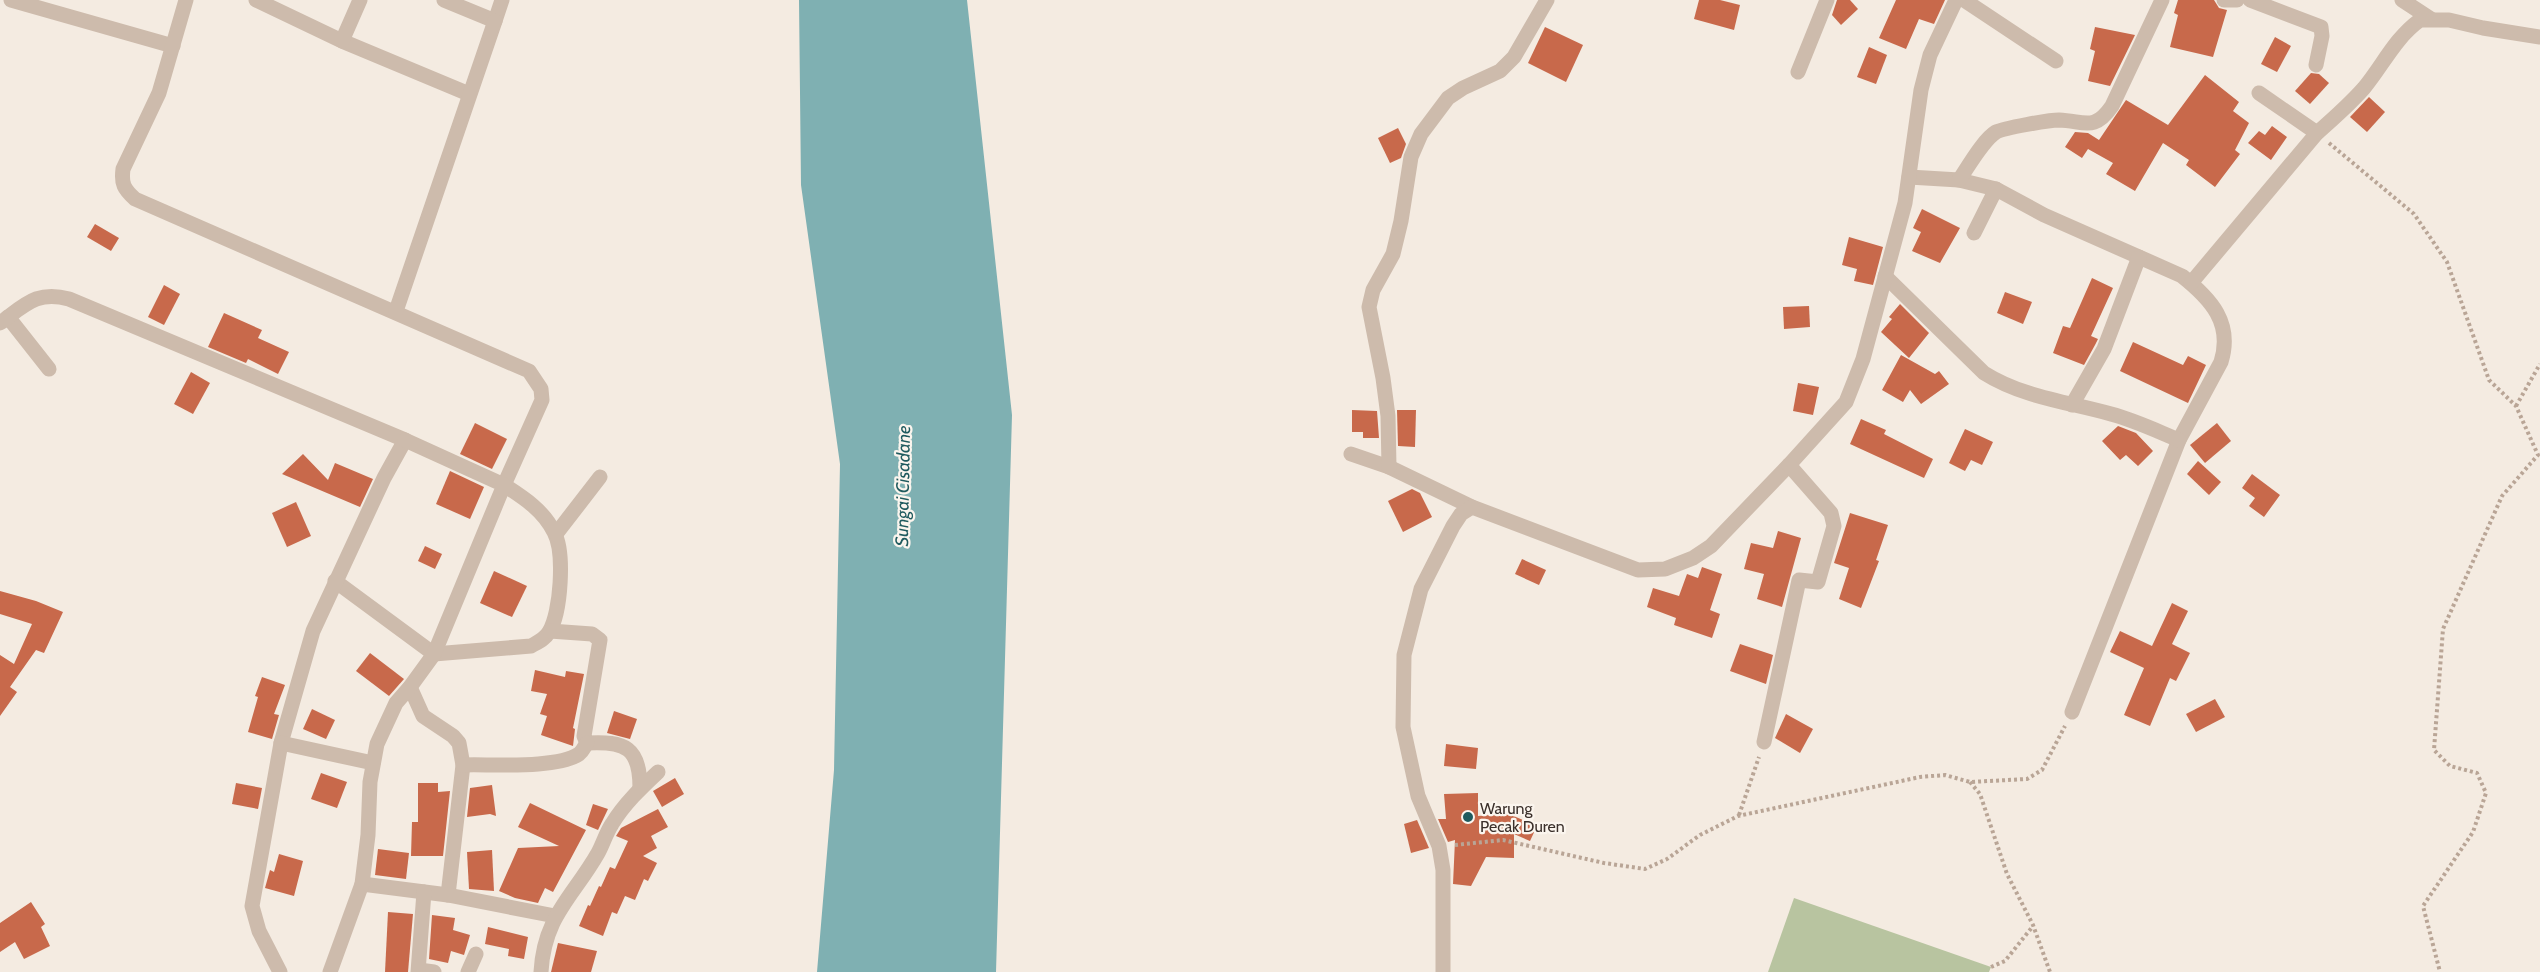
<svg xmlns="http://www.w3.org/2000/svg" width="2540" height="972" font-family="Cabin,sans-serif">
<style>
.green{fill:#b8c4a0}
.water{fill:#7fb0b2}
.building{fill:#c8694b}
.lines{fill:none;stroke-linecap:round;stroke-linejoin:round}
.path{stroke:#b9a596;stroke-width:4;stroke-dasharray:3 3;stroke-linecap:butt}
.minor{stroke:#cdbbac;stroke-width:15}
.poi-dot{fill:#1f5a5e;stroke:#fbf5ee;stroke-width:2}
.labels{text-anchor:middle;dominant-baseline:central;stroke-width:4.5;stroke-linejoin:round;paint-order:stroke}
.poi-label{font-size:16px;fill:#3b302b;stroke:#fbf5ee;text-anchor:start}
.water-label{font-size:18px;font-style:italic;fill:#1f5a5e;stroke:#fbf5ee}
</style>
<rect width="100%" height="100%" fill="#f4ebe1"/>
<path class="green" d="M1794,898L1991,967L1989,972H1768Z"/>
<path class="water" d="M799,0H967L1012,415L996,972H817L834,770L840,464L801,185Z"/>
<g class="building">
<path d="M1699,0H1720L1740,5L1734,30L1694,19Z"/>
<path d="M1837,0H1850L1858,9L1841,25L1832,15Z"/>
<path d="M1896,0H1945L1934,24L1919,19L1906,49L1879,38Z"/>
<path d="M2178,0H2214L2219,8L2227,10L2213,57L2170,47L2178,15L2174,13Z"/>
<path d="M1545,27L1583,45L1566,82L1528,63Z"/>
<path d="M2095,27L2135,35L2110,86L2088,81L2095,51L2090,49Z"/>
<path d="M2275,37L2291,46L2277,72L2261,64Z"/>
<path d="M1869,47L1887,55L1876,84L1857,77Z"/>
<path d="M2311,73L2319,74L2329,83L2310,104L2295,91Z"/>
<path d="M2205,75L2239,102L2233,111L2249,123L2235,150L2240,154L2215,187L2186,165L2189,160L2163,143L2135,191L2106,174L2113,163L2088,149L2082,158L2065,147L2075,132L2088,133L2099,140L2126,100L2168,125Z"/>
<path d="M2369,97L2385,112L2367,132L2350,117Z"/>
<path d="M2272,126L2287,137L2271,160L2248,143L2259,131L2265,135Z"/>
<path d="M1398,128L1406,144L1401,158L1390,163L1378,138Z"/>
<path d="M1922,209L1960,228L1940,263L1912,251L1921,232L1913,228Z"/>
<path d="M95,224L119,238L111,251L87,237Z"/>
<path d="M1849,237L1883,247L1873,285L1854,281L1857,269L1842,265Z"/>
<path d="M2092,278L2113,288L2091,336L2098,339L2095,345L2084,365L2053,353L2063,326L2070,328Z"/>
<path d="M164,285L180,294L164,325L148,317Z"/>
<path d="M2005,292L2032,302L2023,324L1997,313Z"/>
<path d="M1900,304L1929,333L1909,358L1881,332L1892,319L1889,317Z"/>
<path d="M1809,306L1810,327L1784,329L1783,307Z"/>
<path d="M224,313L262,330L258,338L289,352L278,374L248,359L246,363L208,347Z"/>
<path d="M2133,342L2183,365L2188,356L2206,365L2188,403L2120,371Z"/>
<path d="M1901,355L1935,374L1939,371L1949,384L1921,404L1910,390L1903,402L1882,390Z"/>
<path d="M191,372L210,383L193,414L174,404Z"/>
<path d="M1798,383L1819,387L1813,415L1793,411Z"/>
<path d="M1352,410L1377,411L1379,438H1363V432H1352Z"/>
<path d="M1397,410H1416L1415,447L1398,446Z"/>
<path d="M1861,419L1886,430L1884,434L1933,459L1924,478L1850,444Z"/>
<path d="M475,423L507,439L492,469L460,454Z"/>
<path d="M2217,423L2231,441L2205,463L2190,445Z"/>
<path d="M2118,426L2136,433L2153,451L2138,466L2126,455L2120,460L2102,441Z"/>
<path d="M1965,429L1993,442L1982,465L1971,460L1965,471L1949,463Z"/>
<path d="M303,454L328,480L335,463L373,479L360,507L282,474Z"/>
<path d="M2198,461L2221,482L2209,495L2187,474Z"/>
<path d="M450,471L484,487L470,519L436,504Z"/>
<path d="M2252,474L2280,495L2264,517L2249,506L2255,498L2242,488Z"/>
<path d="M1412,489L1420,493L1432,517L1403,532L1388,501Z"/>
<path d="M296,502L311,536L287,547L272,513Z"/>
<path d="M1850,513L1888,525L1876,560L1879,561L1861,608L1839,599L1849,568L1834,563Z"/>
<path d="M1778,531L1801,538L1782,607L1757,599L1764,574L1744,569L1751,543L1773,548Z"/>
<path d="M425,546L442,554L435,569L418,561Z"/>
<path d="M1522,559L1546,570L1539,585L1515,574Z"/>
<path d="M1702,567L1722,574L1710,610L1720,614L1712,638L1674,625L1676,618L1647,607L1653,588L1679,596L1687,574L1698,578Z"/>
<path d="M494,571L527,586L512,617L480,603Z"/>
<path d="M0,591L36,601L63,612L44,653L36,650L10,687L17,692L0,716V655L14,664L32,624L0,614Z"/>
<path d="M2172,603L2188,611L2172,644L2190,653L2176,681L2170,678L2150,726L2124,715L2144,668L2110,652L2120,631L2152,646Z"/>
<path d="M1740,644L1773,655L1766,684L1730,671Z"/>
<path d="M370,653L404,679L389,696L356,671Z"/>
<path d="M535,670L565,677L566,671L584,674L573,728L575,729L573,746L541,735L547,716L540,714L547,694L531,691Z"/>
<path d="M262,677L285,685L274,714L279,715L272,739L248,732L258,697L255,696Z"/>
<path d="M2215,699L2225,717L2196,732L2186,714Z"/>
<path d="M312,709L335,720L326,739L303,729Z"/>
<path d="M614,711L637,719L630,739L607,733Z"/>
<path d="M1786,714L1813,729L1800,753L1775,738Z"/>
<path d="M1446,744L1478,748L1476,769L1444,766Z"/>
<path d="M321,773L347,782L337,808L311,799Z"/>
<path d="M675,778L684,794L662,807L653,791Z"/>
<path d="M236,783L262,788L258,809L232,804Z"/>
<path d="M418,783H438V792L450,791L443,856H411L412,822H418Z"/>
<path d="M492,785L496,816L490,814L467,817L470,788Z"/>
<path d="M1478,793V816L1503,814L1504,812L1537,826L1530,841L1514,834V858L1486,857L1471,886L1453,884L1455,840L1448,842L1438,819H1446L1444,794Z"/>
<path d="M530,803L586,830L553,892L545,888L538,903L515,898L499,891L518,848L559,846L518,827Z"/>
<path d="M593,804L608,809L598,830L586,825Z"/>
<path d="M658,809L668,827L651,836L657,848L643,856L657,863L648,881L644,879L635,900L625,896L617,914L612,912L603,936L579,926L588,905L590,906L599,886L601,887L610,867L615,869L628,841L616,836L621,828Z"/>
<path d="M1417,820L1429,848L1411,853L1404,824Z"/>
<path d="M378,849L409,853L406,879L375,875Z"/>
<path d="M492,850L494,891L469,889L467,852Z"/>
<path d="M279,854L303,861L294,896L265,888L270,870L274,872Z"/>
<path d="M31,902L45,924L41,927L50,946L24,959L15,942L0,952V923Z"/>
<path d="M388,912L413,914L408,972H385Z"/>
<path d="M432,915L455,918L453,930L470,935L464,955L451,951L448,963L429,959Z"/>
<path d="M488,927L528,937L524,959L508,956L509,949L485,944Z"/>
<path d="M558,943L597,951L591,972H551Z"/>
</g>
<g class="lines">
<g class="path">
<path d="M2329,143L2414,214L2447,262L2489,380L2516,406L2538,455L2502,496L2443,629L2434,750L2450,766L2477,773L2486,793L2473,832L2423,906L2440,972"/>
<path d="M2516,406L2540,364"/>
<path d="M1970,782L1980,794L2007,874L2033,925L2050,972"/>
<path d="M1739,815L1759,757"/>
<path d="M1455,845L1503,840L1604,863L1645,869L1667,859L1700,835L1738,816L1920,777L1945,775L1970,782L2027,779L2042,770L2065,726"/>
<path d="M1991,967L2005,961L2033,926"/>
</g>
<g class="minor">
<path d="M11,0L173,46"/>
<path d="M186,0L159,93L123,169C121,184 124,189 135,199L529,371L541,389L542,400L504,485C524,498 543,510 554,532C565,552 561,613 549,632C545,639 538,642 531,646L434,654L335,581"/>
<path d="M256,0L342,41L469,94"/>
<path d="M444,0L495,21L502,0"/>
<path d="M1964,0L2056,61"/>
<path d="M2224,0H2237"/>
<path d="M2250,0L2321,27L2322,36L2316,65"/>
<path d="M2402,0L2431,19"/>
<path d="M342,41L360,0"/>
<path d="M1798,72L1827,0"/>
<path d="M2259,93L2317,133"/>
<path d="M1909,177L1959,180L1996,189L2044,215L2182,276C2211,299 2233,323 2221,362L2179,440L2072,712"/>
<path d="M1959,180C1968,167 1983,140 1996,132C2004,128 2049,120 2059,120C2085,121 2094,132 2112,106L2162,0"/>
<path d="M1974,233L1996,189"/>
<path d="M1885,276L1984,373C2022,397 2068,402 2111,414C2134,420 2157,431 2179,440"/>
<path d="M2191,283L2317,133C2333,119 2349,105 2364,88C2383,65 2395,38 2420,20H2449L2483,28L2540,37"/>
<path d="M396,311L495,21"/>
<path d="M8,317L49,369"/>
<path d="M0,323C25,305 37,290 69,299L405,440L384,478L313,631L281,743L252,906L259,931L280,972"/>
<path d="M2072,405L2104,349L2139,257"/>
<path d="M1351,454L1389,467L1472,507L1638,570L1665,569L1693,558L1711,546L1789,465L1846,402L1863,359L1905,203L1921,90L1930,55L1956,0"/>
<path d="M1389,467L1388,416L1383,378L1369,307L1373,290L1393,254L1401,221L1411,157L1421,134L1448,98L1463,88L1500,71L1514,57L1547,0"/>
<path d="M556,534L600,477"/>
<path d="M550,631L592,634L600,640L584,736L587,743C625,741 640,747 640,788"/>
<path d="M410,687L423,716L453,736L459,743L463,765L448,895"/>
<path d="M1764,742L1799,580L1818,582L1834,526L1831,513L1789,465"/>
<path d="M281,743L373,763"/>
<path d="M463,765C491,764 557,769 579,754C583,751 584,747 587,743"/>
<path d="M362,884L448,895L555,916"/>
<path d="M419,970L434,972"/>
<path d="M330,972L362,884L368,835L370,782L377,744L396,703L410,687L434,654L504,485L405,440"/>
<path d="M418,972L424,892"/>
<path d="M468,972L476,954"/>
<path d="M541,972C544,916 573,897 598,853C603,844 606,833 612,824C624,804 641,788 658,772"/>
<path d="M1443,972V870L1439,846L1418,796L1403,727L1404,655L1421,589L1453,526L1461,514L1472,507"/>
</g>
</g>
<circle class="poi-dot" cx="1468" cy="817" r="6"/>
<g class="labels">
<g class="poi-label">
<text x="1480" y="808">Warung<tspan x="1480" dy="18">Pecak Duren</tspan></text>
</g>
<g class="water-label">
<text transform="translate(903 486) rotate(-89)">Sungai Cisadane</text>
</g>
</g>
</svg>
